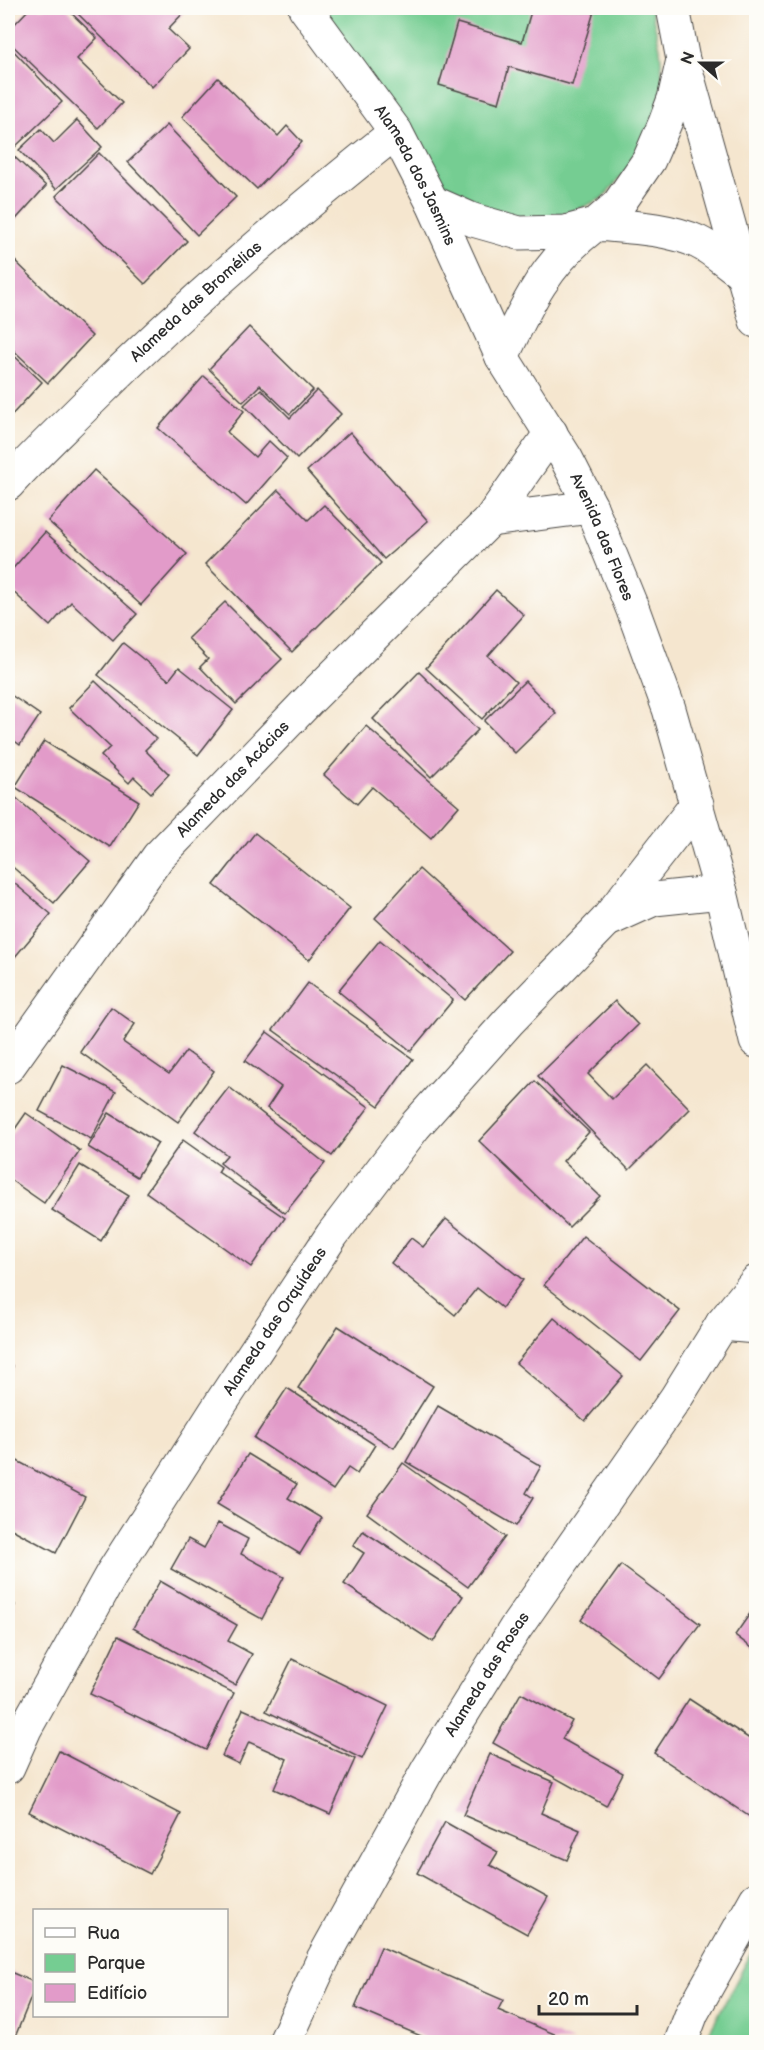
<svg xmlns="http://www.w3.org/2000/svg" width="764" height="2050" font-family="'Balsamiq Sans',sans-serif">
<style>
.green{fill:#75cd92;stroke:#507c5e;stroke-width:1.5}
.building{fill:#e29bc9}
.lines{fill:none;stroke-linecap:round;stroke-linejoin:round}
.minor-casing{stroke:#494744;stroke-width:35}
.minor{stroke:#fff;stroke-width:33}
.labels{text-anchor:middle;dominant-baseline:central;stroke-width:6;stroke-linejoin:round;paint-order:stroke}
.street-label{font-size:16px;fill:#2b2b2b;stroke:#fdfcf7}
</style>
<rect width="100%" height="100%" fill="#fdfcf7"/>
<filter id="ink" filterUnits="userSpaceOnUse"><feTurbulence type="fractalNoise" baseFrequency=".0167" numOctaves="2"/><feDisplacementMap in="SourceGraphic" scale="12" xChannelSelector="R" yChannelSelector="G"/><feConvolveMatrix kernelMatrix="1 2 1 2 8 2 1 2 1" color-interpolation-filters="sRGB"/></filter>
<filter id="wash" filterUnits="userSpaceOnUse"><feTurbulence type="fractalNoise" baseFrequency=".008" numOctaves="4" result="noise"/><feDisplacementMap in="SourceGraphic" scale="24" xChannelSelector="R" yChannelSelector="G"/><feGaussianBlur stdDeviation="1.35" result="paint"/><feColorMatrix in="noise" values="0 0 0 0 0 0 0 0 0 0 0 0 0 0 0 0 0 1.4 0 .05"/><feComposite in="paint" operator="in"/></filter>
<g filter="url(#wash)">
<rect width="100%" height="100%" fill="#f5e6cf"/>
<g class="green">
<path d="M318,8H651L660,48L663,86L652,141L603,198L579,209L548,218L520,217L486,210L454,193L433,172Z"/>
<path d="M756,1944V2042H704Z"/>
</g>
<g id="blocks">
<g class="building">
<path d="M30,8H66L97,38L77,59L122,103L98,128L8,41V31Z"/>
<path d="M72,8H188L168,29L189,49L152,87Z"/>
<path d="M532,8H595L572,85L509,67L499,103L439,85L457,23L522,42Z"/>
<path d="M8,45L62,102L15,147L8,139Z"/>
<path d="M218,78L278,136L287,126L302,142L257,189L182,117Z"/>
<path d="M77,120L102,147L56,189L19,150L41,129L54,143Z"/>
<path d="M167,125L236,197L197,235L128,162Z"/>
<path d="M8,151L46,186L8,228Z"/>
<path d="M99,153L187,241L145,284L56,196Z"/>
<path d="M8,254L92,336L48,383L8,345Z"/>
<path d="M249,327L313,390L290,414L260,385L243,402L209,369Z"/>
<path d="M8,350L42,382L8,419Z"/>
<path d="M204,376L244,411L227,432L255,457L269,441L287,458L246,505L158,428Z"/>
<path d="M261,389L290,418L317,390L341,414L297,459L244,405Z"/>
<path d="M350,432L428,521L384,559L307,471Z"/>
<path d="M94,470L187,554L141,605L48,521Z"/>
<path d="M278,490L308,520L324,505L381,563L292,652L205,564Z"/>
<path d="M45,532L137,614L113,640L71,602L50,626L8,587V574Z"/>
<path d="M496,590L524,615L488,656L516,682L482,719L426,668Z"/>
<path d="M225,602L282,659L236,704L200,667L208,659L188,638Z"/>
<path d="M123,643L169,680L179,667L233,710L198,755L98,675Z"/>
<path d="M419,672L478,730L431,777L373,719Z"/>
<path d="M95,681L156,739L145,750L169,774L151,793L134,777L129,783L101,756L110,747L69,708Z"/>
<path d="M525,681L556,713L515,753L484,721Z"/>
<path d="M8,693L40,715L20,745L8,736Z"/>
<path d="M366,726L459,806L431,838L372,787L357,804L324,775Z"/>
<path d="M44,741L139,801L110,847L15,787Z"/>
<path d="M8,791L90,861L54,903L8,863Z"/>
<path d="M255,833L350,908L309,960L214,885Z"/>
<path d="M419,869L510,951L465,1000L375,918Z"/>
<path d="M8,878L51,914L14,958L8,953Z"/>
<path d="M380,940L453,1000L411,1051L338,991Z"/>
<path d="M308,983L413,1059L379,1106L273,1030Z"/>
<path d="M615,1001L638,1025L588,1074L612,1099L647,1065L690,1109L629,1170L538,1076Z"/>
<path d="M111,1007L135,1024L123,1042L169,1074L186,1051L214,1071L178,1122L80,1052Z"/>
<path d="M267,1032L369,1107L332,1156L267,1108L281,1087L245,1061Z"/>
<path d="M63,1065L116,1092L91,1139L39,1111Z"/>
<path d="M535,1081L589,1132L563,1161L600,1196L569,1227L479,1141Z"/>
<path d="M229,1087L325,1163L285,1213L220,1163L227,1155L195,1131Z"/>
<path d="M26,1113L80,1151L44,1203L8,1178V1139Z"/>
<path d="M109,1113L158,1143L137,1177L88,1147Z"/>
<path d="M183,1140L221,1167L218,1172L285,1218L251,1267L146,1192Z"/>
<path d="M80,1165L129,1195L101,1241L52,1210Z"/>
<path d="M446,1219L523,1280L502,1308L477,1288L455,1315L391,1263L411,1238L423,1247Z"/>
<path d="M583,1236L680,1311L641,1361L544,1285Z"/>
<path d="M554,1318L623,1376L585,1421L516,1363Z"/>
<path d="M338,1326L433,1386L394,1448L298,1388Z"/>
<path d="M8,1363L13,1366L8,1377Z"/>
<path d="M287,1388L375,1445L357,1474L348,1468L333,1490L254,1438Z"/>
<path d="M438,1406L541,1466L526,1493L533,1498L516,1526L406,1462Z"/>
<path d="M248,1454L297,1484L288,1498L322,1518L300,1554L217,1504Z"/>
<path d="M8,1456L85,1497L56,1553L8,1527Z"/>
<path d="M403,1463L505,1537L468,1587L367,1513Z"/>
<path d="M218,1523L248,1539L241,1554L284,1577L262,1619L171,1569L188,1539L204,1548Z"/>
<path d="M363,1531L463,1596L433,1642L344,1584L364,1553L353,1546Z"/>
<path d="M621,1565L700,1624L659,1679L581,1620Z"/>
<path d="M160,1581L237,1625L228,1641L252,1654L235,1685L133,1628Z"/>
<path d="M8,1602L15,1605L8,1625Z"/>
<path d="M756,1605V1651L735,1635Z"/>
<path d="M118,1636L234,1693L206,1750L90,1694Z"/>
<path d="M292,1659L388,1706L362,1759L266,1711Z"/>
<path d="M521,1693L572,1721L562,1739L623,1773L606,1806L493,1743Z"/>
<path d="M689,1699L756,1743V1814L753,1819L654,1753Z"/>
<path d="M243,1709L355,1759L330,1814L274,1789L287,1759L249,1742L239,1764L222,1756Z"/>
<path d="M59,1751L181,1814L150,1874L29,1812Z"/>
<path d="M490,1754L554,1782L541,1813L580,1830L567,1860L463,1815Z"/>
<path d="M445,1822L498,1852L490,1865L548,1897L527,1934L417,1873Z"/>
<path d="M381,1947L503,2000L498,2010L573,2042H435L355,2008Z"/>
<path d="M8,1971L34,1982V1990L13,2042H8Z"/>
</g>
</g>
</g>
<g filter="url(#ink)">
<use href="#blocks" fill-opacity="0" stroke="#494744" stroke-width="1.5"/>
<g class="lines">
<defs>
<g id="minor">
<path id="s1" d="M305,8L396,132L432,202L502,357L566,458L591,507L633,610L669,709L721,892L756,1041"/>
<path d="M673,8L683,60L756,321"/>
<path d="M432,202L473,220L519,233L566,232L596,224L618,205L649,160L665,123L674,99L683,60"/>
<path d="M502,357C527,303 547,261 596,224C630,227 668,228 698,242C713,249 728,263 741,272"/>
<path id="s2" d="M8,484C32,457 59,432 85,406C183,308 287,218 396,132"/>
<path d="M490,520L591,507"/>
<path d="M610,919L654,899L721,892"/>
<path id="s3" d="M8,1067L158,857L311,698L490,520L551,433"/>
<path d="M722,1324L756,1327"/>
<path id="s4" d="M8,1767L25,1729L111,1575L223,1400L332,1235L415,1126L509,1021L606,921L697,804"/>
<path id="s5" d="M285,2042L323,1959L428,1769L515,1629L676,1398L722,1324L756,1282"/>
<path d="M681,2042L692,2013L756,1899"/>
</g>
</defs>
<use href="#minor" class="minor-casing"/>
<use href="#minor" class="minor"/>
</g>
</g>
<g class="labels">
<g class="street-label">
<text stroke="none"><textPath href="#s1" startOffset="201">Alameda dos Jasmins</textPath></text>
<text stroke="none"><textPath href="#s2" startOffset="262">Alameda das Bromélias</textPath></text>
<text stroke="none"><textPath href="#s1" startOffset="609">Avenida das Flores</textPath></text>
<text stroke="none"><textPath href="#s3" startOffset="366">Alameda das Acácias</textPath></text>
<text stroke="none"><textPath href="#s4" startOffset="520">Alameda das Orquídeas</textPath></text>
<text stroke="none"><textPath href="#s5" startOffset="420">Alameda das Rosas</textPath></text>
</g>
</g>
<rect width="764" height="2050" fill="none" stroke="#fdfcf7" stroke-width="30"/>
<rect x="33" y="1909" width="195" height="108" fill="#fdfcf7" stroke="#a9a8a5" stroke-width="1.5"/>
<rect x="45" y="1928" width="30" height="9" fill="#ffffff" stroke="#a9a8a5" stroke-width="1.5"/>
<text x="87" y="1939" font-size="18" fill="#2b2b2b">Rua</text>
<rect x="45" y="1954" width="30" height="18" fill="#75cd92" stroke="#a9a8a5" stroke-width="1.5"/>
<text x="87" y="1969" font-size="18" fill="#2b2b2b">Parque</text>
<rect x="45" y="1984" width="30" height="18" fill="#e29bc9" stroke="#a9a8a5" stroke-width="1.5"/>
<text x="87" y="1999" font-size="18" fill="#2b2b2b">Edifício</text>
<g transform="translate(701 63) rotate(291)" stroke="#fdfcf7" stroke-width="4.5" paint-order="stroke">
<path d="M0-4.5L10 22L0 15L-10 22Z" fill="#2b2b2b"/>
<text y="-9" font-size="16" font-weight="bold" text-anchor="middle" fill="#2b2b2b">N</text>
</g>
<path d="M539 2005v9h98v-9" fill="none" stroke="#2b2b2b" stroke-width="3"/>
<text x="548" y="2005" font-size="18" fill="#2b2b2b" stroke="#fdfcf7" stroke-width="4.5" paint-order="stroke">20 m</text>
</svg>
